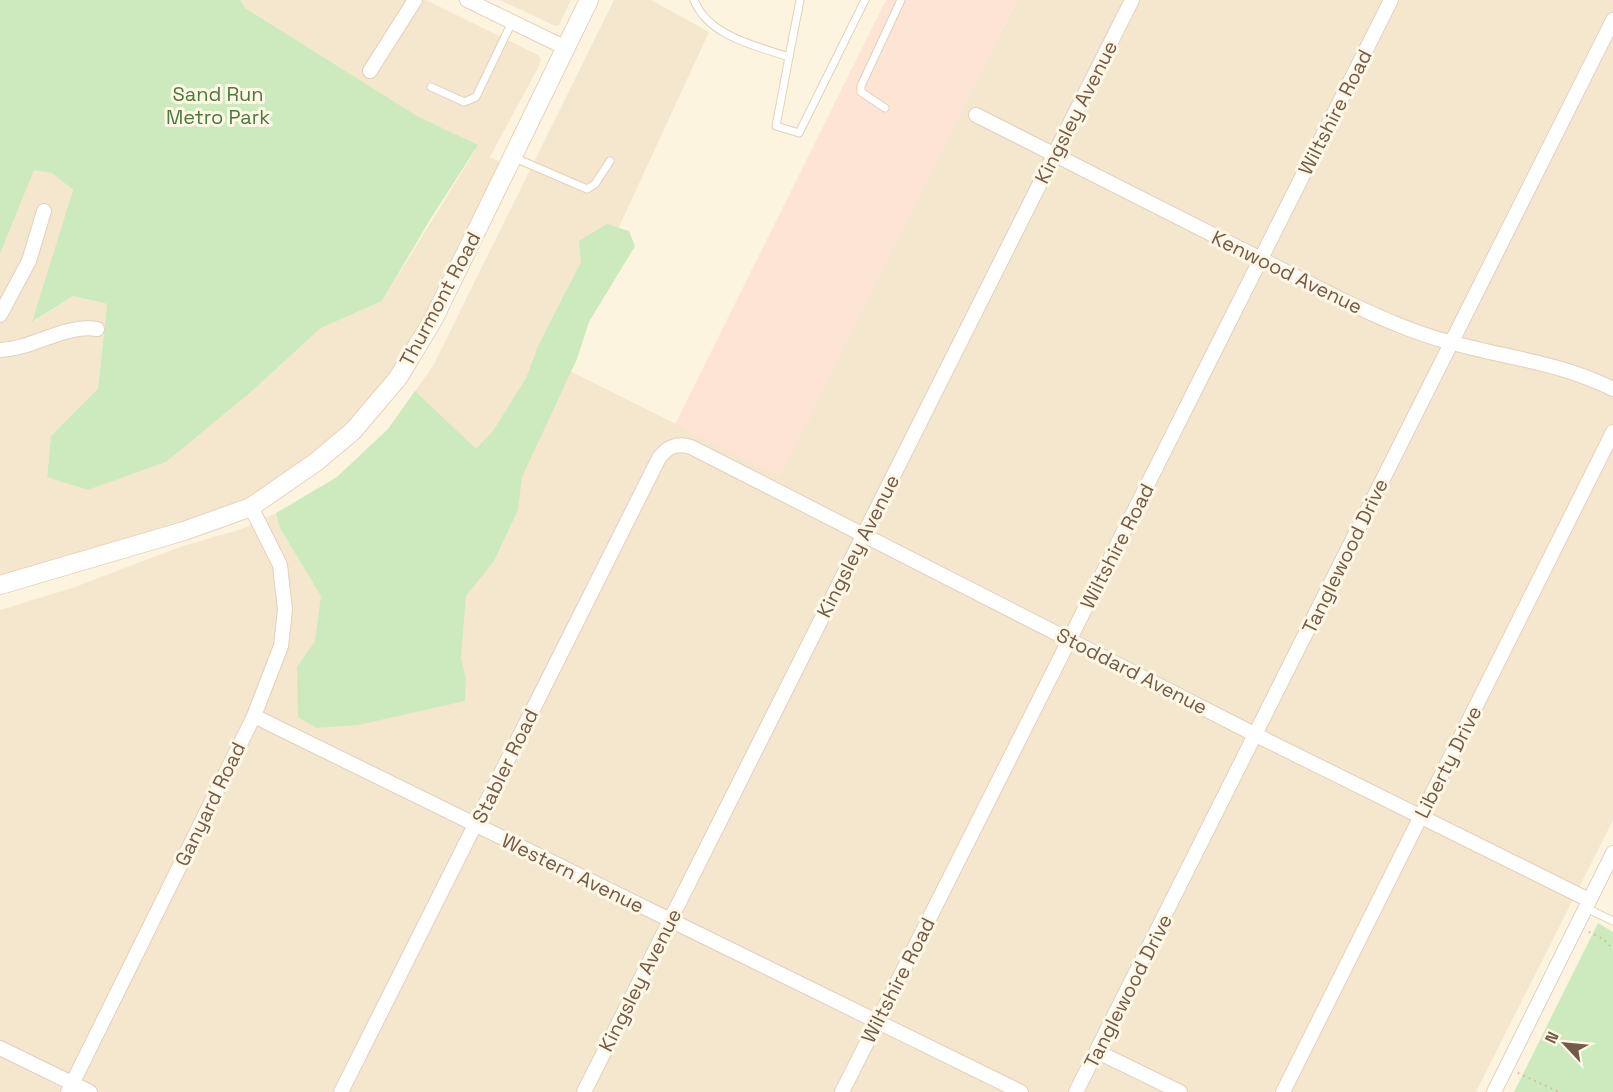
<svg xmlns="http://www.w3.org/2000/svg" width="1613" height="1092" font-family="'Space Grotesk',sans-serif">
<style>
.residential{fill:#f5e7ce}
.commercial{fill:#fee4d3}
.green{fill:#cceabe}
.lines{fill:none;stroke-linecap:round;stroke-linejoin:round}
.lane-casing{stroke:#e1d1bc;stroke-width:9}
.street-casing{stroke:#e1d1bc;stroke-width:16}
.secondary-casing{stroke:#e6d3b9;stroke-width:20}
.path{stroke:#d8b89a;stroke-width:2;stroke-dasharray:1.5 4.5;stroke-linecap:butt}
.lane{stroke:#fff;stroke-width:7}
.street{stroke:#fff;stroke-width:14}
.secondary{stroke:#fff;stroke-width:18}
.labels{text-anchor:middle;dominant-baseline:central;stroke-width:6;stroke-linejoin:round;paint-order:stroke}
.park-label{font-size:20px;fill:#4a7a3e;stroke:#fff8e7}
.street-label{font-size:20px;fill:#745b47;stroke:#fff8e7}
</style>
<rect width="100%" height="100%" fill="#fdf4e0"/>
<g class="residential">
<path d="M222,0H426L538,55L541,58L539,66L490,157L508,166L383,397L251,507L0,585V254L34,169L52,173L73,190L33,322L73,296L107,304L98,390L51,436L47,476L88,490L166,462L250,393L321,328L382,301L475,151L355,99Z"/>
<path d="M500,0H571L559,25L555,26Z"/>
<path d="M614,0H651L709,32L607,253L550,361L780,476L1017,0H1613V820L1476,1092H0V610L72,588L180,547L241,529L285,509L337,477L388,429L433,366Z"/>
</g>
<path class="commercial" d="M886,0H1017L780,477L675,424Z"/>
<g class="green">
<path d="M0,0H240L245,8L417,116L478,145L431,218L382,301L321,328L250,393L166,462L88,490L47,477L51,436L98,389L107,304L73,296L32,322L73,190L52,173L34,170L0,254Z"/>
<path d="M607,224L629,231L635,246L589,322L577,359L522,477L518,510L494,561L466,596L461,658L466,678L465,701L358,725L316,728L298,717L297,667L315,641L321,596L279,526L276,513L337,477L388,429L415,391L476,449L493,431L526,378L539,344L581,262L579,241Z"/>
<path d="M1598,923L1613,932V1092H1514Z"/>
</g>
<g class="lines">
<defs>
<g id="lane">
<path d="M694,0C708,36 756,46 789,57L776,126L799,133L865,0"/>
<path d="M789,57L800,0"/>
<path d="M431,87L464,102L476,97L512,22"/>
<path d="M885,108L861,92V86L901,0"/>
<path d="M515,158L587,189L595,184L610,161"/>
<path d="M1586,908L1613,921"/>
</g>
<g id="street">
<path d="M467,0L566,48"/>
<path d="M370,71L415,0"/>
<path d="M976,115L1342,300C1377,316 1411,332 1449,342C1506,358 1559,362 1613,389"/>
<path d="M0,315L29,261L44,211"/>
<path d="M0,350C33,349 64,324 97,329"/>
<path d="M254,716L1021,1092"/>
<path d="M0,1048L90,1092"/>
<path d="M1098,1052L1180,1092"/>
<path d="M68,1092L254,716L281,646L285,610L280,565L251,507"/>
<path d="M341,1092L659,458C668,446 677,443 691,447L1256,735L1589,900"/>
<path d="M584,1092L1132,0"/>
<path d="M842,1092L1391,0"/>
<path d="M1076,1092L1613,20"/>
<path d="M1283,1092L1613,432"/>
<path d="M1494,1092L1613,853"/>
</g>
<path id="secondary" d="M0,585L184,531L251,507L316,462L353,431L398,378L433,320L589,0"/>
</defs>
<use href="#lane" class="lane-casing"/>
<use href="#street" class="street-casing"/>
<use href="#secondary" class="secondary-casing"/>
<g class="path">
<path d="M1589,932L1603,939L1613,949"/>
<path d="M1518,1073L1559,1092"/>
</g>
<use href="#lane" class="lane"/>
<use href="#street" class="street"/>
<use href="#secondary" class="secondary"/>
</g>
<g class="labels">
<g class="park-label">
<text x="218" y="94">Sand Run<tspan x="218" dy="23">Metro Park</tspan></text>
</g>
<g class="street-label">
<text transform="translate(1076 112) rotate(-63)">Kingsley Avenue</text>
<text transform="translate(1335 112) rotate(-63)">Wiltshire Road</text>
<text transform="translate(1287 272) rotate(26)">Kenwood Avenue</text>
<text transform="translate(440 299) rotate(-62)">Thurmont Road</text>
<text transform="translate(858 546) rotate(-63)">Kingsley Avenue</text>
<text transform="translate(1117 546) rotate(-63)">Wiltshire Road</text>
<text transform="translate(1345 556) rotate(-64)">Tanglewood Drive</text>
<text transform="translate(1132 671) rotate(27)">Stoddard Avenue</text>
<text transform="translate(1448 762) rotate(-63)">Liberty Drive</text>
<text transform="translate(505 766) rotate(-64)">Stabler Road</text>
<text transform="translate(210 804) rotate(-64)">Ganyard Road</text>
<text transform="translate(573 873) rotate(26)">Western Avenue</text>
<text transform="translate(640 980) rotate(-63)">Kingsley Avenue</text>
<text transform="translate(898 980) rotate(-63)">Wiltshire Road</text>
<text transform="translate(1128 991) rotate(-63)">Tanglewood Drive</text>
</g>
</g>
<g transform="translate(1565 1044) rotate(296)" stroke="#fff8e7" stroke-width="4.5" paint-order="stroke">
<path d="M0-4.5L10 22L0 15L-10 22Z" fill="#745b47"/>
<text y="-9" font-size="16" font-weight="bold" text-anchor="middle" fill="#745b47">N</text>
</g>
</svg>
